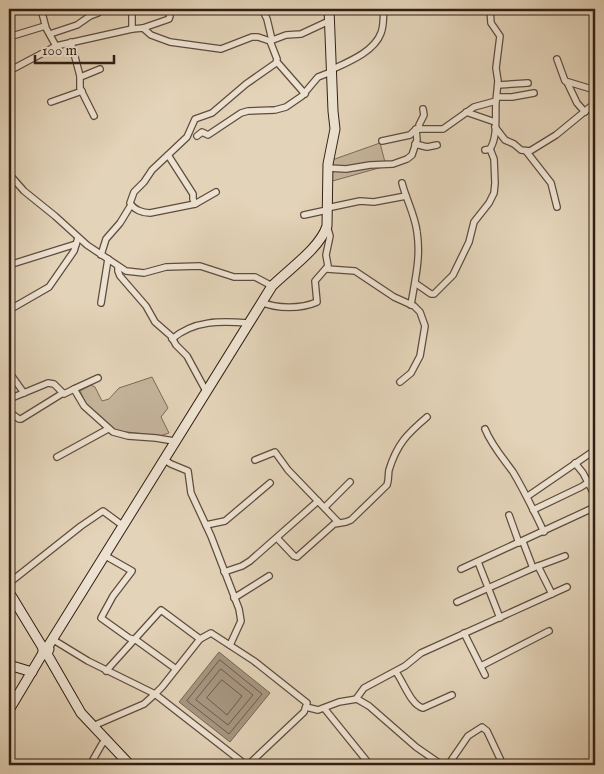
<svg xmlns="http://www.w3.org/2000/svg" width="604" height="774" font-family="'IM FELL English',serif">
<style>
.green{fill:#c5b49c;stroke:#7c6a58}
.water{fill:#a79681;stroke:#796656}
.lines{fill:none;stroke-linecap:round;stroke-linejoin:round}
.shore{stroke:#6d5a4b;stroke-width:1}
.street-casing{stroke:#5f4c3e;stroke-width:8}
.secondary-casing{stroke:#331f15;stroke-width:11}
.street{stroke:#ede2d1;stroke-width:5.5}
.secondary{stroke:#ede2d1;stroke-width:9}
</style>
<rect width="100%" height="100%" fill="#e3d3b8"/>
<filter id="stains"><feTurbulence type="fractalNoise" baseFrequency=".004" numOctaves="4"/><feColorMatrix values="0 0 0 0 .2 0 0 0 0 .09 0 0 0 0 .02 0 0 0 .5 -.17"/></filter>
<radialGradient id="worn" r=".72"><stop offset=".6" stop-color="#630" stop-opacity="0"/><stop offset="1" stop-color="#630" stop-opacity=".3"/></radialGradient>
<g class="green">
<path d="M380,143L386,166L329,182L332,160Z"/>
<path d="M152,377L168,408L161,417L169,433L160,436L111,430L87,406L80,391L91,385L95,387L102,401L109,399L119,388Z"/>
</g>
<path class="water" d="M219,652L270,693L230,742L179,702Z"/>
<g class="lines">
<g class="shore">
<path d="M220,660L262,694L229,734L187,701Z"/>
<path d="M221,669L253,695L228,725L196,700Z"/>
<path d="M222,680L242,696L227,715L207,698Z"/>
</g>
<defs>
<g id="street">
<path d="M41,9L46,28L56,46"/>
<path d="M262,9L267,19L272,40"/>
<path d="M143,28L169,19L170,16L167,9"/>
<path d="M132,29L143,28L151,35L170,42L221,49L252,37H258L270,41L286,35L301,34L329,21"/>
<path d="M50,34L77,25L90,16L98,13"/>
<path d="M9,37L45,26"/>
<path d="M71,42L80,76H83L100,69"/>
<path d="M557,59L565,81L595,90"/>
<path d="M277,62L305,94"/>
<path d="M331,70C348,62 374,52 381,33C384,26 383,16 384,9"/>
<path d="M9,71L56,46L132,29V9"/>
<path d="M80,76V88L94,116"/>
<path d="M567,82L577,103L585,112"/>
<path d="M498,85L528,83"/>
<path d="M497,97H512L534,93"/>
<path d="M51,102L82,91"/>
<path d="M466,112L495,122"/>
<path d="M495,127L505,140L514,144L521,150L530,151L556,135L595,103"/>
<path d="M420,129L419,125L424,115L423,109"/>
<path d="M197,136L202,132L208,135L241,113L248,111L275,110L286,107L302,96L318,77L331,72"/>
<path d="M382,141L410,135L416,129H443L474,107L496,101L498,81L496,68L500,36L491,23L490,9"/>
<path d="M415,144L427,147L437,145"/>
<path d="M485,150L490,149C498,137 495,116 496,101"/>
<path d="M526,151L551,183L557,207"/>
<path d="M168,155L193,194V199L195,204"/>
<path d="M328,168L346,169L370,165L393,164L407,159L412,155L417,140L416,129"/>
<path d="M9,174L24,191L55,216L87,245L126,271L144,273L166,267L200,266L234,277H255L272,286"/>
<path d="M402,183C406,199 415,215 417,232C421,258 415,279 411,305"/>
<path d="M216,192L195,204L150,213C143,213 134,210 130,203L134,192L144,182L152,170L187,137L195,119L212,113L246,84L276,63L277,59L270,41"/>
<path d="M327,208L360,201L374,202L406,196"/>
<path d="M304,215L327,210"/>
<path d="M101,255L106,239L120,223L131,205"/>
<path d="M9,265L76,244"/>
<path d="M118,267V271L120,276L146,306L155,322L171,336L176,345L187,356L206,391"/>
<path d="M327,269L355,271L394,297L414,306L420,312L425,326L420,356L411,373L400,382"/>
<path d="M415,283L431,294H434L453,275L469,242L474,222L489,203L494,193L495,183L494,159L490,149"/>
<path d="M261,302C277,309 301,309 317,302L315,281L328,266L326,255L330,236L327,226"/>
<path d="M101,303L108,259"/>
<path d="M9,310L49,287L74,251L78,238"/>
<path d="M172,339C194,320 221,321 248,323"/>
<path d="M9,372L24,393"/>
<path d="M98,378L74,389L84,406L113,432L128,436L156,438L174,441"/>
<path d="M9,399L48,383L54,384L64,394L74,389"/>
<path d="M9,415L12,414L19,419H21L63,393"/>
<path d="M485,429C492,446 503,458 513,472C525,492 534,511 544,532"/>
<path d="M57,457L108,429"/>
<path d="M163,459L171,464L188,471L191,493L211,536L239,609L241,621L230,645"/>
<path d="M255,460L275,452L288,470L339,523"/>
<path d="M575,463L583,473L595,496"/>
<path d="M528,496L595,450"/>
<path d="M325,507L350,482"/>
<path d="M533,510L581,487L595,478"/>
<path d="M509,515L519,543"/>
<path d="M206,525L225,521L270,483"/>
<path d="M277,538L294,556L297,557L334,524L346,522L351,520L387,485C389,480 388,475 389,470C397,444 407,434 427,417"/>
<path d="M523,542L533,568"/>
<path d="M104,555L132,571L113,596L101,618L129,638L136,640L176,669"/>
<path d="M478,562L500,618"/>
<path d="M538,566L552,594"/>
<path d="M461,569L595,507"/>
<path d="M224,572L242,566L250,561L318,501"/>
<path d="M9,583L81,526L103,511L122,525"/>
<path d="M234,598L269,576"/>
<path d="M457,602L533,568L565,556"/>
<path d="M464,633L485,675"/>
<path d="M52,639L88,661L155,694L144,704L93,726"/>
<path d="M481,666L549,631"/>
<path d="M106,671L161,610L200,639"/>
<path d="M396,672C404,683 411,705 423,708L452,695"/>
<path d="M356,699L364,688L405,666L421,653L567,587"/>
<path d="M306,707L318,710L339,702L357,699L369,706L416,747L442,765"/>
<path d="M324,708L370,765"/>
<path d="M90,765L102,744L106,740"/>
<path d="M246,765L155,694L162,687L200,639L211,633L254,661L307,703L304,712L248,765"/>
<path d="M448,765L468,736L482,727L487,731L503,765"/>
</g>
<g id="secondary">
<path d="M9,592L43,648"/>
<path d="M47,648L272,286C289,269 320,248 327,226L328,164L335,129L333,111L329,9"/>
<path d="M47,654L49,649L43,648V653L47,654L81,713L130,765"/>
<path d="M9,665L32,672"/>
<path d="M9,710L43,653"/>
</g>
</defs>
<use href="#street" class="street-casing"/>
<use href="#secondary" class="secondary-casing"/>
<use href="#street" class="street"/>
<use href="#secondary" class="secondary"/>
</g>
<rect width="604" height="774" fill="none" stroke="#e3d3b8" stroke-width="30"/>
<rect x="10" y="10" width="584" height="754" fill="none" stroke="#331f15" stroke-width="2.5"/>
<rect x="15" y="15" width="574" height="744" fill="none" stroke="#331f15"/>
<path d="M35 55v8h79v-8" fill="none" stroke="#331f15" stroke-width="2.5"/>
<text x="42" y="55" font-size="15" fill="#331f15" stroke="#ede2d1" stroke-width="4" paint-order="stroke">100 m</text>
<rect width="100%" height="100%" filter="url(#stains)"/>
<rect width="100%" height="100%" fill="url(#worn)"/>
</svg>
